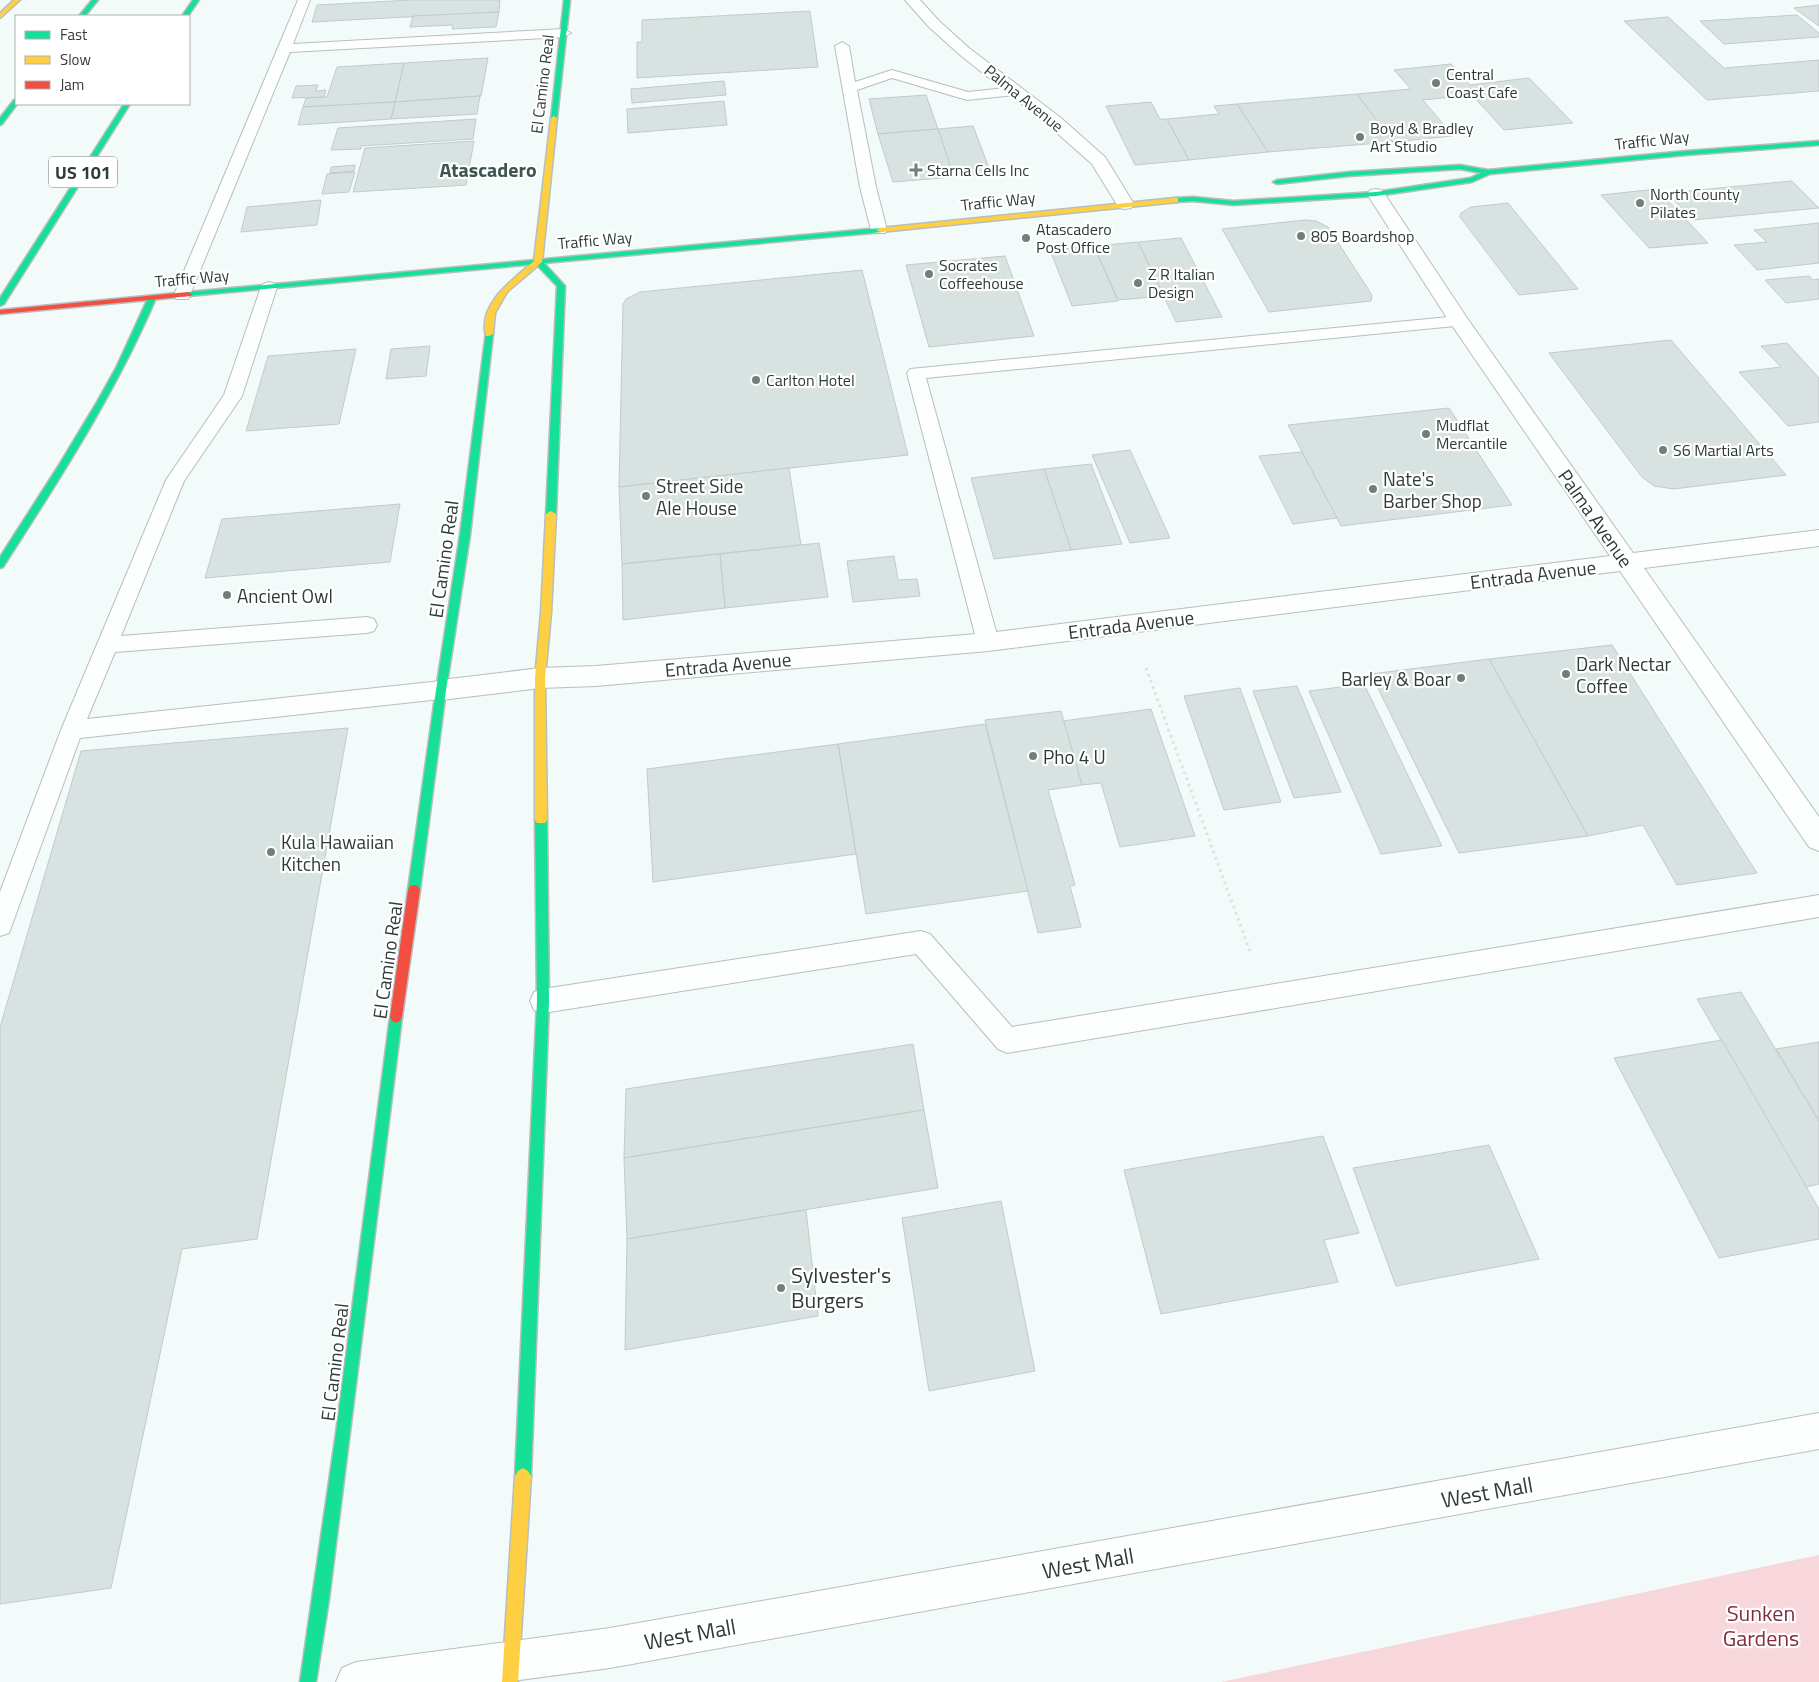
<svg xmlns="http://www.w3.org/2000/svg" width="1819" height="1682" font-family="'Titillium Web',sans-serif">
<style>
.green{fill:#f8d7dc}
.building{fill:#d8e2e0;stroke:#c2cbc9}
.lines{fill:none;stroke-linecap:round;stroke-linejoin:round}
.lane-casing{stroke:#b6bfbd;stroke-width:2}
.street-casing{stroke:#b6bfbd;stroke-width:2}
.fast-casing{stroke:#b6bfbd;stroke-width:3}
.slow-casing{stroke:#b6bfbd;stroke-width:3}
.jam-casing{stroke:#b6bfbd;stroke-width:3}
.path{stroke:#dee1e0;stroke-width:3;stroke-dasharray:2.5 4;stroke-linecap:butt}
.lane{fill:#fdfefe;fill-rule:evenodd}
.street{fill:#fdfefe;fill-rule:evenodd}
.fast{fill:#16e098;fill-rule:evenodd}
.slow{fill:#ffcf43;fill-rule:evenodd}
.jam{fill:#f24e42;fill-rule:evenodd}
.poi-dot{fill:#737e7c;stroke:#fff;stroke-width:2}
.labels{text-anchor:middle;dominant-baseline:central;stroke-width:4.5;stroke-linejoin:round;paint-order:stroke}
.far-poi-label{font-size:16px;fill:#2f3b39;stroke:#fff;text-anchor:start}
.far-street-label{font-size:16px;fill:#2f3b39;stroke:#fff}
.shield{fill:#fff;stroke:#6d7674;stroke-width:1}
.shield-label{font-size:18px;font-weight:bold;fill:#2f3b39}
.poi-label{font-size:19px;fill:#2f3b39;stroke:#fff;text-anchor:start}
.street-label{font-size:19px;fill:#2f3b39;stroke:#fff}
.far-district-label{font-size:20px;font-weight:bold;fill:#3c5550;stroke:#fff}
.near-poi-label{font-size:22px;fill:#2f3b39;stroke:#fff;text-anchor:start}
.near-street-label{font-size:22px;fill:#2f3b39;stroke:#fff}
.near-park-label{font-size:22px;fill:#842c44;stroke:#fff}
</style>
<rect width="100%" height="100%" fill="#f2fbf9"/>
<path class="green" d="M1819,1555V1682H1221Z"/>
<g class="building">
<path d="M411,0H500L499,12L312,22L317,5Z"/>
<path d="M1819,5V26L1794,8Z"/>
<path d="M810,11L818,67L637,78V42H642V20Z"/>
<path d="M499,12L496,27L452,29L453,25L410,27L413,16Z"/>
<path d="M1797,15L1819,33V37L1724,44L1700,21Z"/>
<path d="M1668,17L1724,68L1819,60V91L1707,100L1624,21Z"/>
<path d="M488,58L481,96L395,102L404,63Z"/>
<path d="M404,63L395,102L303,107L306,98L327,97L337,67Z"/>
<path d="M1451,64L1470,85L1529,78L1573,123L1504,130L1472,95L1423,100L1453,136L1393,142L1357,94L1411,89L1394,70Z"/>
<path d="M724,81L726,95L632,103L631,89Z"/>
<path d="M318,85L316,91L326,90L324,97L292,98L296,86Z"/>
<path d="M1357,94L1393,142L1268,152L1237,104Z"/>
<path d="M926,95L938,129L878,134L869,99Z"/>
<path d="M480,96L477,114L391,119L395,102Z"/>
<path d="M724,101L727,125L628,133L627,109Z"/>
<path d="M395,102L391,119L298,125L303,107Z"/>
<path d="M1151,102L1160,119H1167L1189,160L1135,165L1106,106Z"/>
<path d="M1237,104L1268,152L1189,160L1167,119L1219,114L1214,106Z"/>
<path d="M476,119L473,139L361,146V149L331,150L338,128Z"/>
<path d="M973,126L991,173L954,177L938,129Z"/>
<path d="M938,129L954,177L893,182L878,134Z"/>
<path d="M474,141L466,185L353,192L365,148Z"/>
<path d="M355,165L354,171L330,173L331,167Z"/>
<path d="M355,172L349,192L322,194L327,174Z"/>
<path d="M1792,181L1819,208L1693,220L1667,193Z"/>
<path d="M1657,189L1708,243L1649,248L1601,195Z"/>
<path d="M321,200L317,225L241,232L247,207Z"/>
<path d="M1508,203L1578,289L1519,295L1460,217L1461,213L1471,207Z"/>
<path d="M1305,220L1316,221L1328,227L1372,295L1371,301L1269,312L1222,229Z"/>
<path d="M1819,223V263L1757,270L1734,245L1767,242L1754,230Z"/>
<path d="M1181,238L1222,317L1176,322L1138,242Z"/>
<path d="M1138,242L1164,296L1118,300L1094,246Z"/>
<path d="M1094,246L1118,301L1072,306L1050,250Z"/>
<path d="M1005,256L1034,336L929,347L906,265Z"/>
<path d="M862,270L908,455L619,487L623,304L626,299L640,292Z"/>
<path d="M1809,276L1813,280L1819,279V299L1786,303L1765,280Z"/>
<path d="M1671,340L1786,475L1674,489L1654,486L1642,477L1549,353Z"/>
<path d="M1787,343L1819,378V422L1788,426L1739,372L1781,367L1761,346Z"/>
<path d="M430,346L426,376L386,379L391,349Z"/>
<path d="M356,349L339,424L246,431L268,356Z"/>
<path d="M1449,408L1512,505L1341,526L1288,425Z"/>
<path d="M1130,450L1170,538L1130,543L1092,455Z"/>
<path d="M1302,452L1337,518L1293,524L1259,456Z"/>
<path d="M1091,464L1122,544L1071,550L1044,469Z"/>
<path d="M789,468L801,545L622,564L619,487Z"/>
<path d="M1044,469L1071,550L994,559L971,478Z"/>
<path d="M400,504L390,562L205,578L222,519Z"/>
<path d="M819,543L828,597L725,608L720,554Z"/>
<path d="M720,554L725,608L623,620L622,564Z"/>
<path d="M894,556L898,580L917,579L920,596L853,602L847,561Z"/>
<path d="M1612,645L1757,873L1677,885L1643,825L1588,836L1489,659Z"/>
<path d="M1489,659L1588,836L1459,853L1371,674Z"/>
<path d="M1364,684L1442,846L1381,854L1309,691Z"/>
<path d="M1297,686L1341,792L1294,798L1253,691Z"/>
<path d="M1240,688L1281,802L1224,810L1184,696Z"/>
<path d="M1151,709L1195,836L1120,847L1101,783L1082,785L1063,721Z"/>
<path d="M1061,711L1082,785L1048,790L1075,885L1070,886L1081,927L1038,933L985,720Z"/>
<path d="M985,724L1028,891L866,914L838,744Z"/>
<path d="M348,728L257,1239L182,1249L111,1588L0,1604V1027L81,751Z"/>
<path d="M838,744L856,854L653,882L647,769Z"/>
<path d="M1741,992L1819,1121V1184L1806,1187L1697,999Z"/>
<path d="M1722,1040L1819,1209V1239L1719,1258L1614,1058Z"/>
<path d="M1819,1042V1121L1776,1049Z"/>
<path d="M913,1044L924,1110L624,1158L626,1089Z"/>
<path d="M924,1110L938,1188L627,1239L624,1158Z"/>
<path d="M1323,1136L1359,1233L1324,1240L1338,1282L1161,1314L1124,1170Z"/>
<path d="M1489,1145L1539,1259L1396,1286L1353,1168Z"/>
<path d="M1001,1201L1035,1371L929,1391L902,1218Z"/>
<path d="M806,1210L818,1316L625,1350L627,1239Z"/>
</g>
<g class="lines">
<defs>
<g id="lane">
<path d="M298,0H310L293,44L564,29L571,33L564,37L290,52L190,295L188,299H176L174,295Z"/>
<path d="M842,42L849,46L855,82L892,70L968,92L1015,87L1022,91L1015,95L967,100L892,78L857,90L876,187L887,230L885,233H873L871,230L860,187L835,46Z"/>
<path d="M269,282L275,284L277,287L242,396L184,481L121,636L367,617L374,619L377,625L374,631L367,633L115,652L87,719L441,681L449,684L452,690L449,696L441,699L80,738L12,925L9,933L0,936V892L61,730L166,480L224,395L261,287L263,284Z"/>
<path d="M1459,316L1465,317L1467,321L1465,325L926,378L999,642L995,648L988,650L981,648L977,642L907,373L910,369Z"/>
<path d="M1819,895V917L1007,1053L998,1049L916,954L543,1013L534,1010L530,1001L534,992L543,989L921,931L930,934L1012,1027Z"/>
</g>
<g id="street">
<path d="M905,0H920L939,21L969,48L1061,118L1105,157L1134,204L1131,208L1125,209L1119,208L1092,164L1049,126L959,54L929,27Z"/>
<path d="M1376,189L1382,190L1467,318L1633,553L1819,530V546L1644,568L1819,817V851L1809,847L1620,571L988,651L596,686L540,688L441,700L432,697L428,690L432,683L441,680L540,668L596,666L988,633L1610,556L1449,321L1367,194L1370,190Z"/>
<path d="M1819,1413V1449L610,1668L505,1682H336L342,1668L356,1662L610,1628Z"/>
</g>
<g id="fast">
<path d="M92,0H98L85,16H79Z"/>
<path d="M193,0H199L188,16H182Z"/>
<path d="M564,0H570L557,118L554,120L551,118Z"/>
<path d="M16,99L17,104L2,124L0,125V118L14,100Z"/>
<path d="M124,104H130L4,304L0,306V298Z"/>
<path d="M1819,141V145L1686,155L1490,174L1472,182L1376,196L1234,205L1193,201L1175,202L1171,200L1175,198L1193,197L1234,201L1376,192L1470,178L1481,173L1460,169L1349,176L1277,184L1273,182L1277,180L1349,172L1460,165L1488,170L1686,151Z"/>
<path d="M880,228L884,230L883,232L544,263L565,286L556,514L551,517L546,514L557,286L536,264L188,296L184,294L188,292Z"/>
<path d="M149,296L156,298C115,394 59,480 3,567L0,568V557L59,465L97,402L116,368Z"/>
<path d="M486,332H489L493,334L470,535L446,690L420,890L418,894L414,895L410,894L408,890L436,690L460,535Z"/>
<path d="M541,815L545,817L547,820L549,1001L531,1476L528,1481L523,1484L518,1481L515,1476L537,1001L535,820L537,817Z"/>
<path d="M396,1011L400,1013L402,1017L329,1599L316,1682H300L336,1433L390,1017L392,1013Z"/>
</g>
<g id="slow">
<path d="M14,0H20L0,18V13Z"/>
<path d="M554,116L557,118L542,262L507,292L495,313L493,334L489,336H486C477,304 514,279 534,261L551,118Z"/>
<path d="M1175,198H1178V202L880,232L876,230L880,228Z"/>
<path d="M551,511L556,514L551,613L545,678L547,820L545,823H537L535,820V678L541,613L546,514Z"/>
<path d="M523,1468L528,1471L531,1476L518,1682H502L515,1476L518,1471Z"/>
</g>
<g id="jam">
<path d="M188,292L192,294L191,296L0,314V310Z"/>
<path d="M414,885L418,886L420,890L402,1017L400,1021L396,1023L392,1021L390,1017L408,890L410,886Z"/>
</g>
</defs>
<use href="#lane" class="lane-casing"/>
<use href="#street" class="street-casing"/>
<use href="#fast" class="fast-casing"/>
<use href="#slow" class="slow-casing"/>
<use href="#jam" class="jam-casing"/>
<path class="path" d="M1146,668L1251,954"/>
<use href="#lane" class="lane"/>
<use href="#street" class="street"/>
<use href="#fast" class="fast"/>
<use href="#slow" class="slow"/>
<use href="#jam" class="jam"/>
</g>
<g class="poi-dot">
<circle cx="1436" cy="83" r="5"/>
<circle cx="1360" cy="137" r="5"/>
<path d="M913.5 162.5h5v5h5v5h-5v5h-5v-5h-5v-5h5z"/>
<circle cx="1640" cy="203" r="5"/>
<circle cx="1301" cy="236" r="5"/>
<circle cx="1026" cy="238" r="5"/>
<circle cx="929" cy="274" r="5"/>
<circle cx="1138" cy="283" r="5"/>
<circle cx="756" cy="380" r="5"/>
<circle cx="1426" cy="434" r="5"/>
<circle cx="1663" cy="450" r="5"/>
<circle cx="1373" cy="489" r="5"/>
<circle cx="646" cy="496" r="5"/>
<circle cx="227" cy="595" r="5"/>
<circle cx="1566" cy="674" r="5"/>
<circle cx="1461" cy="678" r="5"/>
<circle cx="1033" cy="756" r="5"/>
<circle cx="271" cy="852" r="5"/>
<circle cx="781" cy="1288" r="5"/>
</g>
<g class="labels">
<g class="far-poi-label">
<text x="1446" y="74">Central<tspan x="1446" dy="18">Coast Cafe</tspan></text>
<text x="1370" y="128">Boyd &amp; Bradley<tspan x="1370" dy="18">Art Studio</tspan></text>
<text x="927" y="170">Starna Cells Inc</text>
<text x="1650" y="194">North County<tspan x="1650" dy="18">Pilates</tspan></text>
<text x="1036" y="229">Atascadero<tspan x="1036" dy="18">Post Office</tspan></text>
<text x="1311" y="236">805 Boardshop</text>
<text x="939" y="265">Socrates<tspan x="939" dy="18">Coffeehouse</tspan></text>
<text x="1148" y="274">Z R Italian<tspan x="1148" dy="18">Design</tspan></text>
<text x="766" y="380">Carlton Hotel</text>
<text x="1436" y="425">Mudflat<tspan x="1436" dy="18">Mercantile</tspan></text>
<text x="1673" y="450">S6 Martial Arts</text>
</g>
<g class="far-street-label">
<text transform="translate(542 84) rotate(-83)">El Camino Real</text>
<text transform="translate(1024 98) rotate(39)">Palma Avenue</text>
<text transform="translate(1652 140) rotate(-6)">Traffic Way</text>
<text transform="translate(998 201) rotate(-6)">Traffic Way</text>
<text transform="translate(595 240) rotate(-5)">Traffic Way</text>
<text transform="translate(192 278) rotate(-5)">Traffic Way</text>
</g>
<rect class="shield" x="49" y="156.5" width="68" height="31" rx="4"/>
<g class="shield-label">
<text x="83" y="172">US 101</text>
</g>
<g class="poi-label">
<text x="1383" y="478">Nate's<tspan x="1383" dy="22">Barber Shop</tspan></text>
<text x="656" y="485">Street Side<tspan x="656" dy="22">Ale House</tspan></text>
<text x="237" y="595">Ancient Owl</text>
<text x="1576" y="663">Dark Nectar<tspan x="1576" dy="22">Coffee</tspan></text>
<text x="1451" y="678" text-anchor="end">Barley &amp; Boar</text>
<text x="1043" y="756">Pho 4 U</text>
<text x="281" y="841">Kula Hawaiian<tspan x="281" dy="22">Kitchen</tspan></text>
</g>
<g class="street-label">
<text transform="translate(1596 518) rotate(55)">Palma Avenue</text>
<text transform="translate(443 559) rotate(-82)">El Camino Real</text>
<text transform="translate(1533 574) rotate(-7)">Entrada Avenue</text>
<text transform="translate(1131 624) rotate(-7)">Entrada Avenue</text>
<text transform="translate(728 664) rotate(-5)">Entrada Avenue</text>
<text transform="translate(387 960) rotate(-82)">El Camino Real</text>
<text transform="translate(334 1362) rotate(-83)">El Camino Real</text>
</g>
<g class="far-district-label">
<text x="488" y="169">Atascadero</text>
</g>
<g class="near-poi-label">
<text x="791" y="1275">Sylvester's<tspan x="791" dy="25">Burgers</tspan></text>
</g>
<g class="near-street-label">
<text transform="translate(1487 1492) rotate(-10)">West Mall</text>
<text transform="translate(1088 1563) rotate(-10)">West Mall</text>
<text transform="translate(690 1634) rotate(-10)">West Mall</text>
</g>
<g class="near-park-label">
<text x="1761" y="1613">Sunken<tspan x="1761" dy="25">Gardens</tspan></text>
</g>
</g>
<rect x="15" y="15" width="175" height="90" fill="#ffffff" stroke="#acb1b0"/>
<rect x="25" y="31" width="25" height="8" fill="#16e098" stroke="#acb1b0"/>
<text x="60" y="40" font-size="15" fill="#2f3b39">Fast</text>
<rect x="25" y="56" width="25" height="8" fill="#ffcf43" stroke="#acb1b0"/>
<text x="60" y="65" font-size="15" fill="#2f3b39">Slow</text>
<rect x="25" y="81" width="25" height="8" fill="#f24e42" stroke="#acb1b0"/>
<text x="60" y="90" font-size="15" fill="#2f3b39">Jam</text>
</svg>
